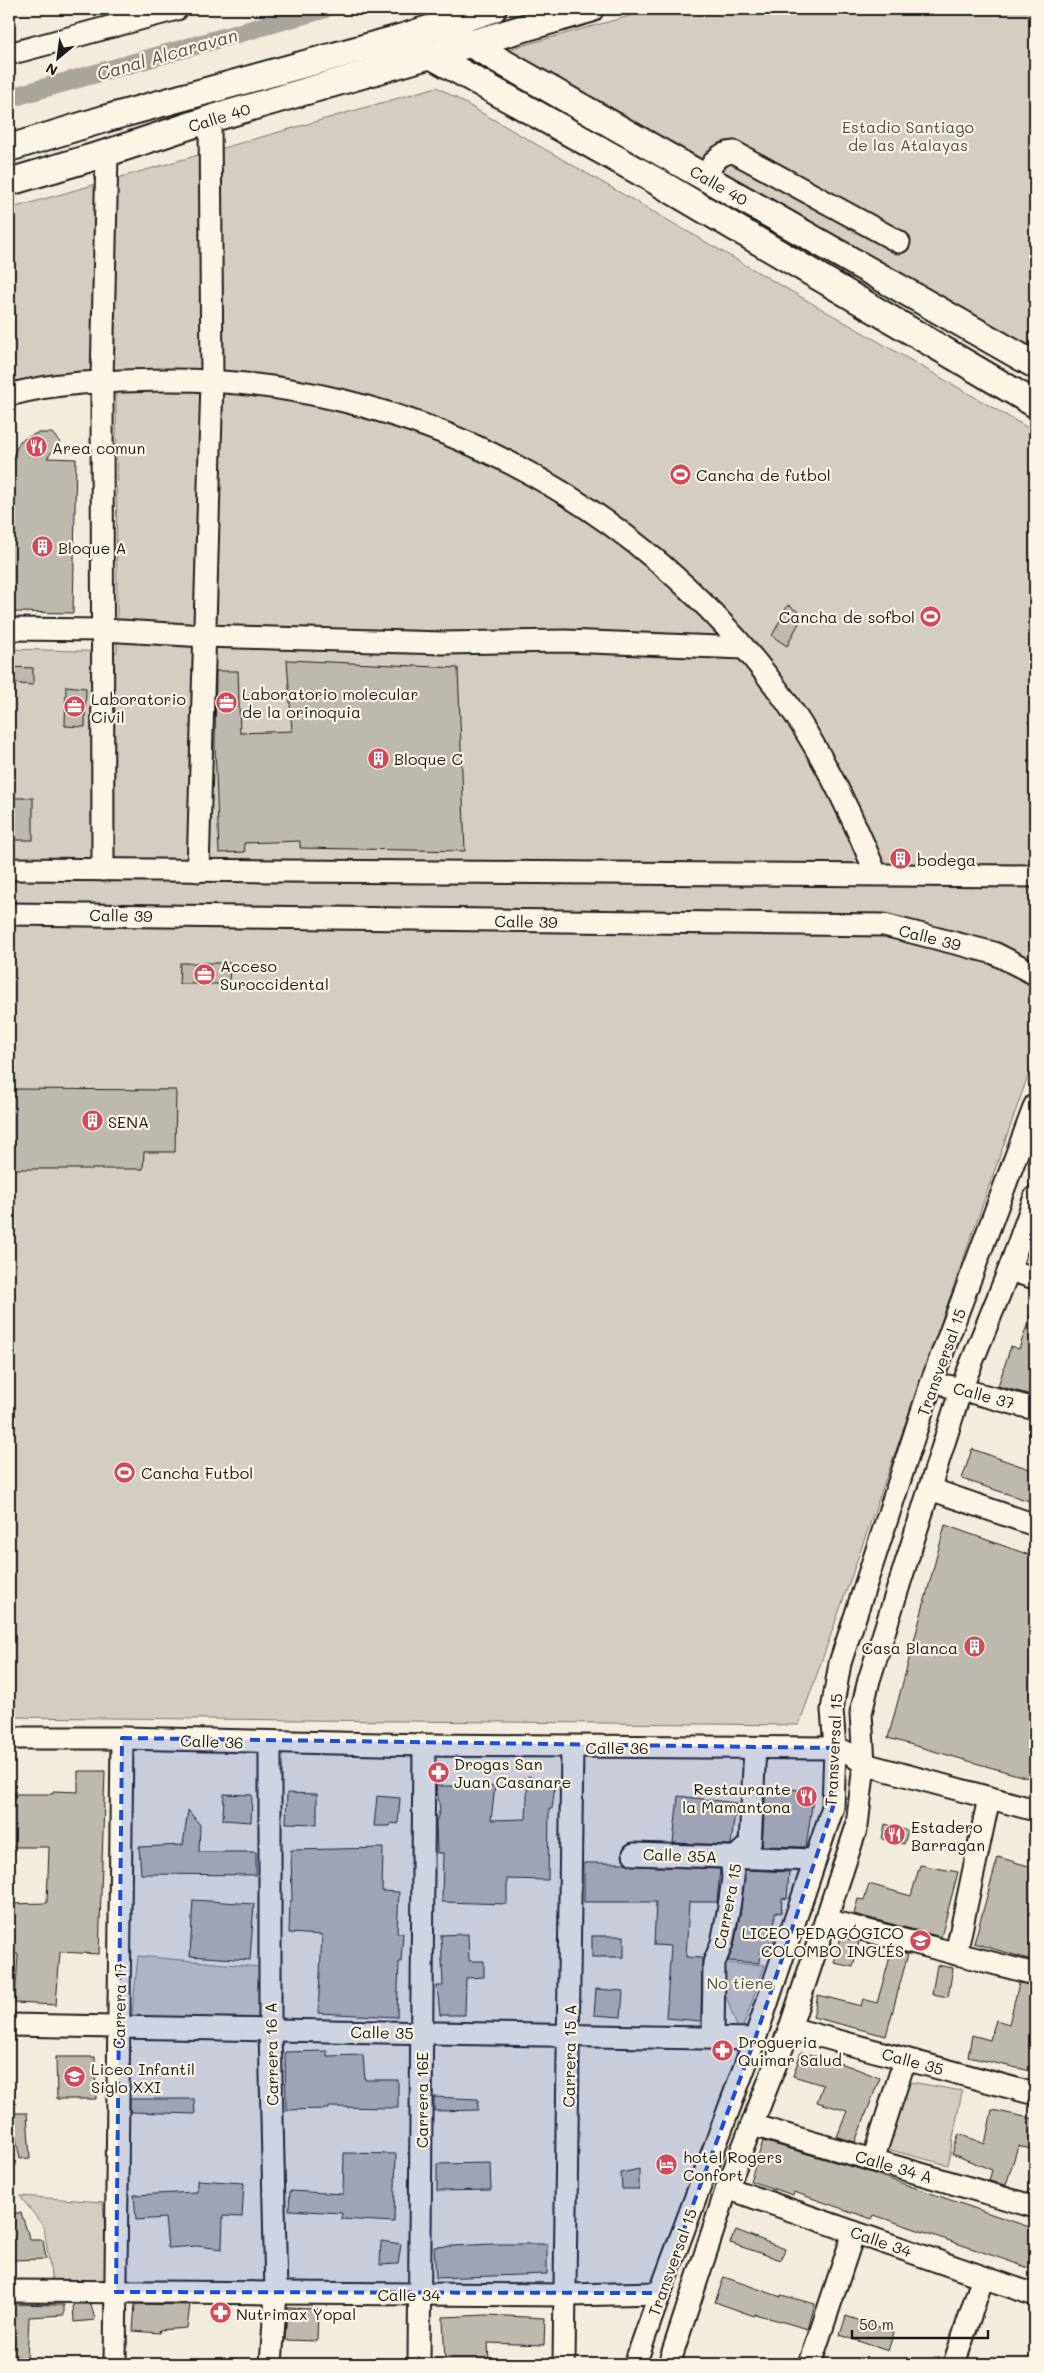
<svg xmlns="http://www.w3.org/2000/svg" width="1044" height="2373" font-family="Mali,sans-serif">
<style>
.green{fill:#d3cec1;stroke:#78756e}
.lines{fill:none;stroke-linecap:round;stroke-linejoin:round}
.canal{stroke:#aaa59b;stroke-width:19}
.building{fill:#beb9ae;stroke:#1c1c1c}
.minor-casing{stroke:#1c1c1c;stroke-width:25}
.major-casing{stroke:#1c1c1c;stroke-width:30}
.minor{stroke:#fcf5e5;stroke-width:21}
.major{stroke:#fcf5e5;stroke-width:26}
.marked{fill:#1d4ed8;fill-opacity:0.2;stroke:#1d4ed8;stroke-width:4;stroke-dasharray:10 6;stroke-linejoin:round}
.labels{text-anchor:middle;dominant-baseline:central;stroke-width:4.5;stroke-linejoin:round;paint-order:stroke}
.street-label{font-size:16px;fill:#1c1c1c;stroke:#fcf5e5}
.park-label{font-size:16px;fill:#53514e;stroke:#fcf5e5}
.poi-label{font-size:16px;fill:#1c1c1c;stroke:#fcf5e5;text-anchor:start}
.water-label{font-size:18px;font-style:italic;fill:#55534f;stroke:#fcf5e5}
</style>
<rect width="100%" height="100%" fill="#f3ecdd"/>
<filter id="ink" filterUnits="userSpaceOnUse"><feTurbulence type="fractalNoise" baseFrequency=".02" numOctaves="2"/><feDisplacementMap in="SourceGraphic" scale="10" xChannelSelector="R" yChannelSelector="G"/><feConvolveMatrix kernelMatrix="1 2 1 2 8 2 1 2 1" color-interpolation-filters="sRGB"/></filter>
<g filter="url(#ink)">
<g class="green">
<path d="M655,9H1035V356L506,50Z"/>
<path d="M437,87L1035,432V1056L799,1725L9,1717V649L117,652L116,372L21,380L9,383V209Z"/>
<path d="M138,1956L259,1967L258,2030L131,2024Z"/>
<path d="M714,1963L765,1965L740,2035Z"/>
<path d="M889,2078L962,2091L948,2165L867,2144Z"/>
<path d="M20,2196L103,2202L108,2283H52L44,2227Z"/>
</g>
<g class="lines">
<path class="canal" d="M9,98L324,9"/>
</g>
<g class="building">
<path d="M37,433H52L60,442L47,458L76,459L73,613L9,612V457L12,458L20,441Z"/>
<path d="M788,605L803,615L787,646L772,636Z"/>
<path d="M287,660L458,668L465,851L300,848V841L244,843L245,852L219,853L215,745L216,671H238L240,733L292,731Z"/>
<path d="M9,667L33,668V685L9,683Z"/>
<path d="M66,686L86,688L85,727L65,726Z"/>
<rect x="9" y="798" width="24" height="42"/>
<path d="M180,963H230L229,984H179Z"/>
<path d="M9,1089L176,1090L175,1152H144L143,1169H9Z"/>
<path d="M1033,1308H1035V1396L998,1386L1011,1346L1019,1349Z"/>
<path d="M972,1449L1035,1471V1492L1032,1502L962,1479Z"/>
<path d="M945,1525L1035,1557V1780L888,1738Z"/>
<path d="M78,1771H105L99,1954L60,1952L56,2005L15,2003L18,1954H9V1904L47,1903L49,1847H9V1794H53V1791L78,1792Z"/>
<path d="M528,1776L555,1786L552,1809H549L548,1880L507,1879V1904L442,1902L443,1853H437L436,1822L440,1809L436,1786H495L491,1820L526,1819Z"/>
<path d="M766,1786L814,1792L806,1847L762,1846Z"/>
<path d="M287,1793L317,1794V1824L286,1823Z"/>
<path d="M224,1794L252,1795L251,1822L223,1820Z"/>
<path d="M377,1796L400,1798L398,1824L391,1823L390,1826H374Z"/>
<path d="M678,1796L736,1803L731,1845L673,1843Z"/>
<path d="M188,1810L200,1825L199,1852H256V1875L141,1874L139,1847L183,1845Z"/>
<path d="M885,1824L908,1831L904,1844L882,1839Z"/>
<path d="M383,1848L382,1891L399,1892L397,1933H403L401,1962H399L397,2017L318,2013L322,1935L289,1933L290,1901H292L291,1850Z"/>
<path d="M998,1857L1035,1868V1961L974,1943Z"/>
<path d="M584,1863H626L634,1866L720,1869L717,1902H689L686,1957L702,1958L701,2021L666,2018L671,1946L654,1945L656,1902H584Z"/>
<path d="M920,1865L958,1872L941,1937L854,1914L858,1899L864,1900L869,1884L911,1896Z"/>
<path d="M745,1870L789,1872L787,1899L782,1898L781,1913L775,1912L774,1943L772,1950L760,1949L759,1963L728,1961L734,1945L741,1909Z"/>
<path d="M193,1900L254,1904L250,1960L190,1956Z"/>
<path d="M468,1934L469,1961H484V1977L466,1978L465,2015H440L437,1986H443L441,1935Z"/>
<rect x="592" y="1936" width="32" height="21"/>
<path d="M841,1937L859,1942L853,1967L834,1963Z"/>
<path d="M892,1950L908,1954L886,2036L813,2017L818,1995L861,2006L863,1999L877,2003Z"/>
<path d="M937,1965L953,1968L948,1997L932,1994Z"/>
<path d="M1019,1983L1035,1986V2072L968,2057L972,2035L990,2040L996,2020L1009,2024Z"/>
<path d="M596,1989L623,1991L621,2017L594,2015Z"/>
<path d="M327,2051V2056L363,2055L365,2080H398V2108L328,2107V2109L286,2110L285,2052Z"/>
<path d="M801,2052L849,2066L880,2078L855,2142L837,2137L847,2111L817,2102L823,2085L793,2076Z"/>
<path d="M56,2057H95L96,2099H57Z"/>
<path d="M434,2097L478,2099V2110L434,2111Z"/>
<path d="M130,2099H194L195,2114L130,2112Z"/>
<path d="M992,2110L1035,2119V2150L1018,2146L1006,2185L989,2181L992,2170L952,2154L959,2134L985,2144Z"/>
<path d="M11,2113H27L30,2158L20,2159Z"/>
<path d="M763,2141L863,2170L1035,2229V2270L874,2215L872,2219L794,2192L793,2195L750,2181Z"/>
<path d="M344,2153L396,2154L394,2222L341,2219L342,2213L289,2210L290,2191L343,2194Z"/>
<path d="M490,2163L491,2190L437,2191V2164Z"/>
<path d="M639,2169V2189H622L621,2173Z"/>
<path d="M197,2180L244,2183L242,2217L223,2216L222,2249L197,2246L168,2248L165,2218L136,2220L134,2195L197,2192Z"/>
<path d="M9,2213H21L30,2240H43L46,2259L10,2260Z"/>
<path d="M736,2230L785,2249L781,2260L730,2243Z"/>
<path d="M381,2241L401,2244L398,2264L380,2265Z"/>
<path d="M492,2244H547V2274L436,2278L434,2247Z"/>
<path d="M724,2277L781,2297V2295L815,2304L808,2329L755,2314L754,2316L715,2302Z"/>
<path d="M9,2304L64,2305V2315L29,2317L27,2358L9,2356Z"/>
<path d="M73,2304H91L95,2320L74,2322Z"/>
<path d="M135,2304L190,2305L187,2328L159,2330L160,2333L133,2331Z"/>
<path d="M287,2308L318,2309L317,2341L285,2340Z"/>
<path d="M487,2315L545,2318L544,2345L488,2343L489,2362L445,2364L443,2317Z"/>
<path d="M846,2316L894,2332L888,2351L840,2335Z"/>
</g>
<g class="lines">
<defs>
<g id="minor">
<path d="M9,54L177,9"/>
<path d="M705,177C712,164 717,153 734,152L899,242"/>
<path d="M9,395C60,381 112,381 165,380C408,378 641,500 783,697C822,752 851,812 876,874"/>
<path d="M9,629L103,630L205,636L443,643L565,641L744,648"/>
<path d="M9,869L1035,876"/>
<path d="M103,870L102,381L107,153"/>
<path d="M198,871L212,380L210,119"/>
<path d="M9,914L884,925L994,953L1035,974"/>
<path d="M1009,1270L1035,1278"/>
<path d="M948,1386L1035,1409"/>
<path d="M930,1489L1035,1525"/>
<path d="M9,1738H122L424,1745L835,1748L851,1754L864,1764L1035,1810"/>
<path d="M270,1743V2030L276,2293L271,2364"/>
<path d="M634,1854L815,1860"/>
<path d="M826,1920L1035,1974"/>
<path d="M956,1954L989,1798"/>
<path d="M9,2025L755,2039"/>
<path d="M790,2028L1035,2094"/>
<path d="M713,2038L714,1963L722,1943L729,1907L733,1878L732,1866L736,1857L750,1844L755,1748"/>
<path d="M752,2125L1035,2207"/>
<path d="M873,2160L905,2059"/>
<path d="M727,2188L1035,2295"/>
<path d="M9,2291L566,2295L660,2293"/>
<path d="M115,2364L122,1738"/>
<path d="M419,2364L424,1745"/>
<path d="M564,2364L572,1747"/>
<path d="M635,2364L660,2293L755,2039L833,1807L835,1748L832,1710L840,1663L932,1381L1035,1105"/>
<path d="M669,2364L727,2188L790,2028L857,1826L864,1764L861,1713L869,1680L961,1389L1009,1270L1035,1197"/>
<path d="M810,2364L854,2232"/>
<path d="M954,2364L983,2277"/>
</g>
<g id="major">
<path d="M437,25L1035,365"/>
<path d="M400,38L656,181L1035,404"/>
<path d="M9,148L104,119L400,38L493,9"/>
<path d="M9,182L107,153L210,119L590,9"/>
</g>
</defs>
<use href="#minor" class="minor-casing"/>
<use href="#major" class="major-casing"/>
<use href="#minor" class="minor"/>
<use href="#major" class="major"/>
</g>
</g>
<path class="marked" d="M122,1738L835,1748L833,1807L755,2039L660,2293L116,2292Z"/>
<defs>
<symbol id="restaurant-disc" viewBox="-11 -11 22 22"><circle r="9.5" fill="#d1495b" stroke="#fcf5e5"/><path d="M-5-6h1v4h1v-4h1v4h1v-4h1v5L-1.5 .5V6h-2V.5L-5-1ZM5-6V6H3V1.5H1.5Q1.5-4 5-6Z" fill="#fff"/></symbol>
<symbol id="stadium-disc" viewBox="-11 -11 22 22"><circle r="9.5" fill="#d1495b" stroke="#fcf5e5"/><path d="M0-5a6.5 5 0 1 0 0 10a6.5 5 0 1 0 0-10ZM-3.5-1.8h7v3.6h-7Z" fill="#fff"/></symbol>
<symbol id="building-disc" viewBox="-11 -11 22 22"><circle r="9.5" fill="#d1495b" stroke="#fcf5e5"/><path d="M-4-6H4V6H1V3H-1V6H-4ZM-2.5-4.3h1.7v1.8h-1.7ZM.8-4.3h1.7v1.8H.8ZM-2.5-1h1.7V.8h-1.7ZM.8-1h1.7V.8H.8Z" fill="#fff"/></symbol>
<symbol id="office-disc" viewBox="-11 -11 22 22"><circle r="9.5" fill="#d1495b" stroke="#fcf5e5"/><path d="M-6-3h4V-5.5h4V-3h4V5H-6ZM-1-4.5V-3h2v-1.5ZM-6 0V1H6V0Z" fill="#fff"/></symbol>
<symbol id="pharmacy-disc" viewBox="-11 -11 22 22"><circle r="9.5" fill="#d1495b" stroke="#fcf5e5"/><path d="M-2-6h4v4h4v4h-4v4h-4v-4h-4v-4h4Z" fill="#fff"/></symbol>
<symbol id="school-disc" viewBox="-11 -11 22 22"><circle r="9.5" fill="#d1495b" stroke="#fcf5e5"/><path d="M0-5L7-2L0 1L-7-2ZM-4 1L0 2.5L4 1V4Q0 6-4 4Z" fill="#fff"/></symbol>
<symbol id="hotel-disc" viewBox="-11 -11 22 22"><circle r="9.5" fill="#d1495b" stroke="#fcf5e5"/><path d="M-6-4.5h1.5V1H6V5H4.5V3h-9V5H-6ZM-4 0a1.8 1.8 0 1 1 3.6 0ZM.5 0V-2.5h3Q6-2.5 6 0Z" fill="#fff"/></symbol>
</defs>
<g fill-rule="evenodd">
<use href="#restaurant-disc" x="24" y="434" width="25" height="25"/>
<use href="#stadium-disc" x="668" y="462" width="25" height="25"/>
<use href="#building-disc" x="30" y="534" width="25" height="25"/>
<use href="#stadium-disc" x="918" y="604" width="25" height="25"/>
<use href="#office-disc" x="214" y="690" width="25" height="25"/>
<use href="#office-disc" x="62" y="694" width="25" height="25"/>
<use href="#building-disc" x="366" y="746" width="25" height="25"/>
<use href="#building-disc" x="888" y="846" width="25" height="25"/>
<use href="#office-disc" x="192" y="962" width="25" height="25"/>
<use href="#building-disc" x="80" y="1108" width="25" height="25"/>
<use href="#stadium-disc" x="112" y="1460" width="25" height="25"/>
<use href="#building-disc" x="962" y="1634" width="25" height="25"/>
<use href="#pharmacy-disc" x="426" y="1760" width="25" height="25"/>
<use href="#restaurant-disc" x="794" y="1784" width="25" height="25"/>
<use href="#restaurant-disc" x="882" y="1822" width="25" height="25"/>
<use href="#school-disc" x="908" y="1928" width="25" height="25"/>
<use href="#pharmacy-disc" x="710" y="2038" width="25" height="25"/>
<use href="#school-disc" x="62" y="2064" width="25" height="25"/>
<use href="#hotel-disc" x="654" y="2152" width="25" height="25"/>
<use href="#pharmacy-disc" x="208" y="2300" width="25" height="25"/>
</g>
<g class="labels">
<g class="street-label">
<text transform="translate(219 117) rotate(-17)">Calle 40</text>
<text transform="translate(719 185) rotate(30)">Calle 40</text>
<text transform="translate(121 915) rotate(1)">Calle 39</text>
<text transform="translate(526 921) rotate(1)">Calle 39</text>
<text transform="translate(930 937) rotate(14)">Calle 39</text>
<text transform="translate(941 1362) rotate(-70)">Transversal 15</text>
<text transform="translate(984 1395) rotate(15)">Calle 37</text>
<text transform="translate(212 1741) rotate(2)">Calle 36</text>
<text x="617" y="1747">Calle 36</text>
<text transform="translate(833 1750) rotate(-87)">Transversal 15</text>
<text transform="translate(680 1855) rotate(2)">Calle 35A</text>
<text transform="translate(727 1906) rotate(-79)">Carrera 15</text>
<text transform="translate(119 2006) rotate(-89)">Carrera 17</text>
<text transform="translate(382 2032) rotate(1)">Calle 35</text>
<text transform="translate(271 2054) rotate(-91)">Carrera 16 A</text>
<text transform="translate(569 2056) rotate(-89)">Carrera 15 A</text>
<text transform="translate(913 2061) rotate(15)">Calle 35</text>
<text transform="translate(421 2100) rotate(-90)">Carrera 16E</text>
<text transform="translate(894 2166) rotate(16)">Calle 34 A</text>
<text transform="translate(881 2241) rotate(19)">Calle 34</text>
<text transform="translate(672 2262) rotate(-70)">Transversal 15</text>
<text x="409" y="2294">Calle 34</text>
</g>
<g class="park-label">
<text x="908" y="126">Estadio Santiago<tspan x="908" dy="18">de las Atalayas</tspan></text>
<text x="740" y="1982">No tiene</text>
</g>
<g class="poi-label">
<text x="52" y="447">Area comun</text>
<text x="696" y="474">Cancha de futbol</text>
<text x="58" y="547">Bloque A</text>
<text x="915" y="616" text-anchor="end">Cancha de sofbol</text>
<text x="242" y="693">Laboratorio molecular<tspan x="242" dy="18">de la orinoquia</tspan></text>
<text x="91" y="698">Laboratorio<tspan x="91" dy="18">Civil</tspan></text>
<text x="394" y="758">Bloque C</text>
<text x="917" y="859">bodega</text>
<text x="220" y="965">Acceso<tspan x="220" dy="18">Suroccidental</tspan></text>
<text x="108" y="1121">SENA</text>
<text x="141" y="1472">Cancha Futbol</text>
<text x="958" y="1647" text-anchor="end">Casa Blanca</text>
<text x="454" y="1763">Drogas San<tspan x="454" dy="18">Juan Casanare</tspan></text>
<text x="791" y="1788" text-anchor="end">Restaurante<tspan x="791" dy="18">la Mamantona</tspan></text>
<text x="911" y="1826">Estadero<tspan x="911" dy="18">Barragan</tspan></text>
<text x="904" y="1932" text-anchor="end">LICEO PEDAGÓGICO<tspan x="904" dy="18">COLOMBO INGLÉS</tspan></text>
<text x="738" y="2041">Drogueria<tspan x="738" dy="18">Quimar Salud</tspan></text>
<text x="91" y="2068">Liceo Infantil<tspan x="91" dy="18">Siglo XXI</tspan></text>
<text x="683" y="2156">hotel Rogers<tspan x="683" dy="18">Confort</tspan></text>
<text x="236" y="2313">Nutrimax Yopal</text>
</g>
<g class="water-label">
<text transform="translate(167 54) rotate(-16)">Canal Alcaravan</text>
</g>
</g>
<rect width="1044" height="2373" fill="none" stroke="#fcf5e5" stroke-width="30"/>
<rect x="15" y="15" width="1014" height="2343" fill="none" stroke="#1c1c1c" stroke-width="2" filter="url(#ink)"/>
<g transform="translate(58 58) rotate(209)" stroke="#fcf5e5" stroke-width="4" paint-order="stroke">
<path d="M0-4L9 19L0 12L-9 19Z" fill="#1c1c1c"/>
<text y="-8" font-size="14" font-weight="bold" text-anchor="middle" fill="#1c1c1c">N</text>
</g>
<path d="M852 2330v8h136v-8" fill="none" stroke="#1c1c1c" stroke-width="2.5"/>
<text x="859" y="2330" font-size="15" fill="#1c1c1c" stroke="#fcf5e5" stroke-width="4" paint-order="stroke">50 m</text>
</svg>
